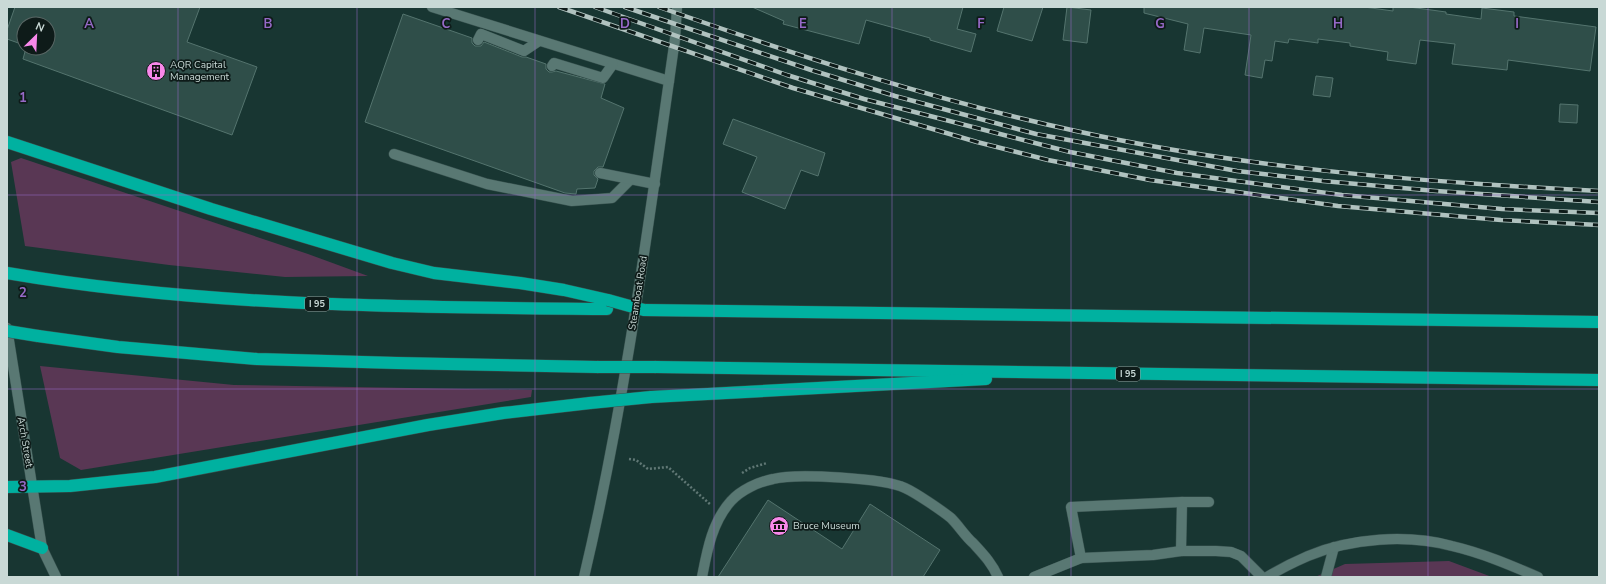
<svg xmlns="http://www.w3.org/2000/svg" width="1606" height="584" font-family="'Nunito Sans',sans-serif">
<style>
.green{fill:#593754}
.building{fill:#2f4e49;stroke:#54746e}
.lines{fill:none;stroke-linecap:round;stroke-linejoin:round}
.service-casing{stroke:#38524f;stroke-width:11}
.secondary-casing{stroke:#38524f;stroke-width:11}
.motorway-casing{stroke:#38524f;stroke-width:13}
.path{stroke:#607875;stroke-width:2.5;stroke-dasharray:2 2;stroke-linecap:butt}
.service{stroke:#597873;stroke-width:10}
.secondary{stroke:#597873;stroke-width:10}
.motorway{stroke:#00b1a0;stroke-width:12}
.rail-casing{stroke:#b0c2bf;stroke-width:4.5}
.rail{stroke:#0e1b19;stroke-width:3;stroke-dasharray:9;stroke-linecap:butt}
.motorway-bridge-casing{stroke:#38524f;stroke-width:13;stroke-linecap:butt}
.motorway-bridge{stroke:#00b1a0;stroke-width:12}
.grid{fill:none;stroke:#9669c7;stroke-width:1;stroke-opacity:0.55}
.labels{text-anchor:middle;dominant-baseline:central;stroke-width:3.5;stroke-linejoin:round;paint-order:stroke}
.shield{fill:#0e1b19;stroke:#91a09d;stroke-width:1}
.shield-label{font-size:9px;font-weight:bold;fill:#c9d9d6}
.poi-label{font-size:10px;fill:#c9d9d6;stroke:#0e1b19;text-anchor:start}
.street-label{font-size:10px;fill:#c9d9d6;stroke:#0e1b19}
.grid-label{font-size:13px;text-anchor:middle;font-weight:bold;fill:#9669c7;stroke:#0e1b19;stroke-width:3.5;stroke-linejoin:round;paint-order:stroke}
</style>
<rect width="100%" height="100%" fill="#183632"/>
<g class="green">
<path d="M21,158L308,254L368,276L285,277L169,265L25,246L11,162Z"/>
<path d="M40,366L234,385L532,390L531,397L81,470L60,458Z"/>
<path d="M1449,561L1492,577H1315L1345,564Z"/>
</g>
<g class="building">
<path d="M15,7H200L187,42L257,67L232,135L23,59L26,48H48V24H24V45L7,39V30Z"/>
<path d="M752,7H963L957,29L976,34L971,52L930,40V38L866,20L859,44L783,24L784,21Z"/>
<path d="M1004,7H1043L1032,41L997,31Z"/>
<path d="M1067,7L1091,10L1087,43L1063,40Z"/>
<path d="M1144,7H1364L1393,11V7H1409L1446,12V14L1481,19L1482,8L1514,12V16L1596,27L1590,71L1508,60L1507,70L1452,64L1455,44L1420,40L1416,64L1387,60L1388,52L1350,46V43L1318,39V43L1289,39L1288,43L1275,41L1272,61L1265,60L1262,78L1245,75L1251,35L1204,28L1200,53L1184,50L1188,24L1144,13Z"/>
<path d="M403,14L472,38V43L475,46H481L484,42L522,57H526L546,64V69L549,72H552L556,71L605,84L601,98L624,108L603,167H598L594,171V175L598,179L595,188L577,189L576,194L565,193L365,122Z"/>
<path d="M1316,76L1333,78L1330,97L1313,95Z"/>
<path d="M1560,104L1578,105L1577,123L1559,122Z"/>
<path d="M733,119L825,153L818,176L801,170L785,209L742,192L757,157L723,144Z"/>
<path d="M768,500L842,549L870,504L940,550L923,577H718Z"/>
</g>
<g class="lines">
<defs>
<g id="service">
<path d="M432,7L669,81"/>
<path d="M478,40L481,34L524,51L539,41"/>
<path d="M552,66L554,63L603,78L613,64"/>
<path d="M394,154L487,184L572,201L612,198L630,180"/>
<path d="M600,173L655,184"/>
<path d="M1181,551L1182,502"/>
<path d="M1081,558L1071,507L1182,502H1209"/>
<path d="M702,577C707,551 712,522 731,501C741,490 758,482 773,479C796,473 884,478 905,488C916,493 941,510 951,518C959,526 965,536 973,543C983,554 992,563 998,577"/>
<path d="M1034,577L1081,558L1153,555L1181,551H1216L1231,552L1241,556L1262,577"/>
<path d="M1326,577L1334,547"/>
</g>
<g id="secondary">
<path d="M7,328L42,548L56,577"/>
<path d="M584,577C626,400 649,219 675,39L677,7"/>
<path d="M1267,577C1280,569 1294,562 1308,556C1351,538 1407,534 1452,546C1482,553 1510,565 1538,577"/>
</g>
<g id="motorway">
<path d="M7,142L211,209L392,263L434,273L520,283L564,290L608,300"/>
<path d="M7,273C205,307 406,307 607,309"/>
<path d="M644,310L1599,322"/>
<path d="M38,336L118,347L257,359L397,363L597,367"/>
<path d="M656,367L1599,380"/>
<path d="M651,397L986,379"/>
<path d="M7,487L70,486L155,477L428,425L503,413L590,403"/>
<path d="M7,535L42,548"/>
</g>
</defs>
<use href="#service" class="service-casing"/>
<use href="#secondary" class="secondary-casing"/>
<use href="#motorway" class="motorway-casing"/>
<g class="path">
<path d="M629,459L636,460L648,469L668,467L711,505"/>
<path d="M742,473L750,468L767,463"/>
</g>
<use href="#service" class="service"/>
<use href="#secondary" class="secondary"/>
<use href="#motorway" class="motorway"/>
<defs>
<g id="rail">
<path d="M559,7L793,88L977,142L1048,160L1150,180L1338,206L1501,220L1599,225"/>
<path d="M595,7L787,75L864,99L1070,152L1177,173L1342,195L1502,209L1599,213"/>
<path d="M625,7L811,70L895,96L1036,134L1237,171L1323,181L1436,191L1599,202"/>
<path d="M659,7C796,55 933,100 1076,131C1248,169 1423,182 1599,191"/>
</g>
</defs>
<use href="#rail" class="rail-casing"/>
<use href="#rail" class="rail"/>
<defs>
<g id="motorway-bridge">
<path d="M608,300L644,310"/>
<path d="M7,331L38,336"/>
<path d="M597,367H656"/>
<path d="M590,403L651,397"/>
</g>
</defs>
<use href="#motorway-bridge" class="motorway-bridge-casing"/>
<use href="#motorway-bridge" class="motorway-bridge"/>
</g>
<path class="grid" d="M178,7V577M357,7V577M535,7V577M714,7V577M892,7V577M1071,7V577M1249,7V577M1428,7V577M7,195H1599M7,389H1599"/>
<defs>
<symbol id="building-disc" viewBox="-11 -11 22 22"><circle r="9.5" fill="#f888ea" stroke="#0e1b19"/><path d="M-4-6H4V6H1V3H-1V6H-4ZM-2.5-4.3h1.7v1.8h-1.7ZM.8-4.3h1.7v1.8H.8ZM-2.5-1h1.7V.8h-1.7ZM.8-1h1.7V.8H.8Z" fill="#111"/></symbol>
<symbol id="museum-disc" viewBox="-11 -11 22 22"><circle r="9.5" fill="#f888ea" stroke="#0e1b19"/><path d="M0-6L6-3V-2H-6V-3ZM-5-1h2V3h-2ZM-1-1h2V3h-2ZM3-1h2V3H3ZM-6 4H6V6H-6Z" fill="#111"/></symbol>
</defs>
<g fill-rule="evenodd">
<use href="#building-disc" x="145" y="60" width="22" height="22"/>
<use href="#museum-disc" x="768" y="515" width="22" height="22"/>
</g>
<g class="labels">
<g class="shield">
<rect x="305" y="297" width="24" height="14" rx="3"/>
<rect x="1116" y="367" width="24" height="14" rx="3"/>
</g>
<g class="shield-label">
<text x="317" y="304">I 95</text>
<text x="1128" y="374">I 95</text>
</g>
<g class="poi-label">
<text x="170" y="65">AQR Capital<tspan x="170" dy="12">Management</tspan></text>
<text x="793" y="526">Bruce Museum</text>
</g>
<g class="street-label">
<text transform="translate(638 293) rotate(-81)">Steamboat Road</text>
<text transform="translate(25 442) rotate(80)">Arch Street</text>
</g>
</g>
<g class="grid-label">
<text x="89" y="28">A</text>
<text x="268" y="28">B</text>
<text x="446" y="28">C</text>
<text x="625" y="28">D</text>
<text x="803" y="28">E</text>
<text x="981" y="28">F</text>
<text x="1160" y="28">G</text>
<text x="1338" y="28">H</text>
<text x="1517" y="28">I</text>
<text x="23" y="102">1</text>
<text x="23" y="297">2</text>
<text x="23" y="491">3</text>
</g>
<rect width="1606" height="584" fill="none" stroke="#c9d9d6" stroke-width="16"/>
<g transform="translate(36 36) rotate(24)"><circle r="19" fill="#0e1b19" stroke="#596765"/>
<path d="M0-3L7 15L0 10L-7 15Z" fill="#f888ea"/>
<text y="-6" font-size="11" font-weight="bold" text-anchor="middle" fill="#c9d9d6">N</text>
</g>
</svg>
